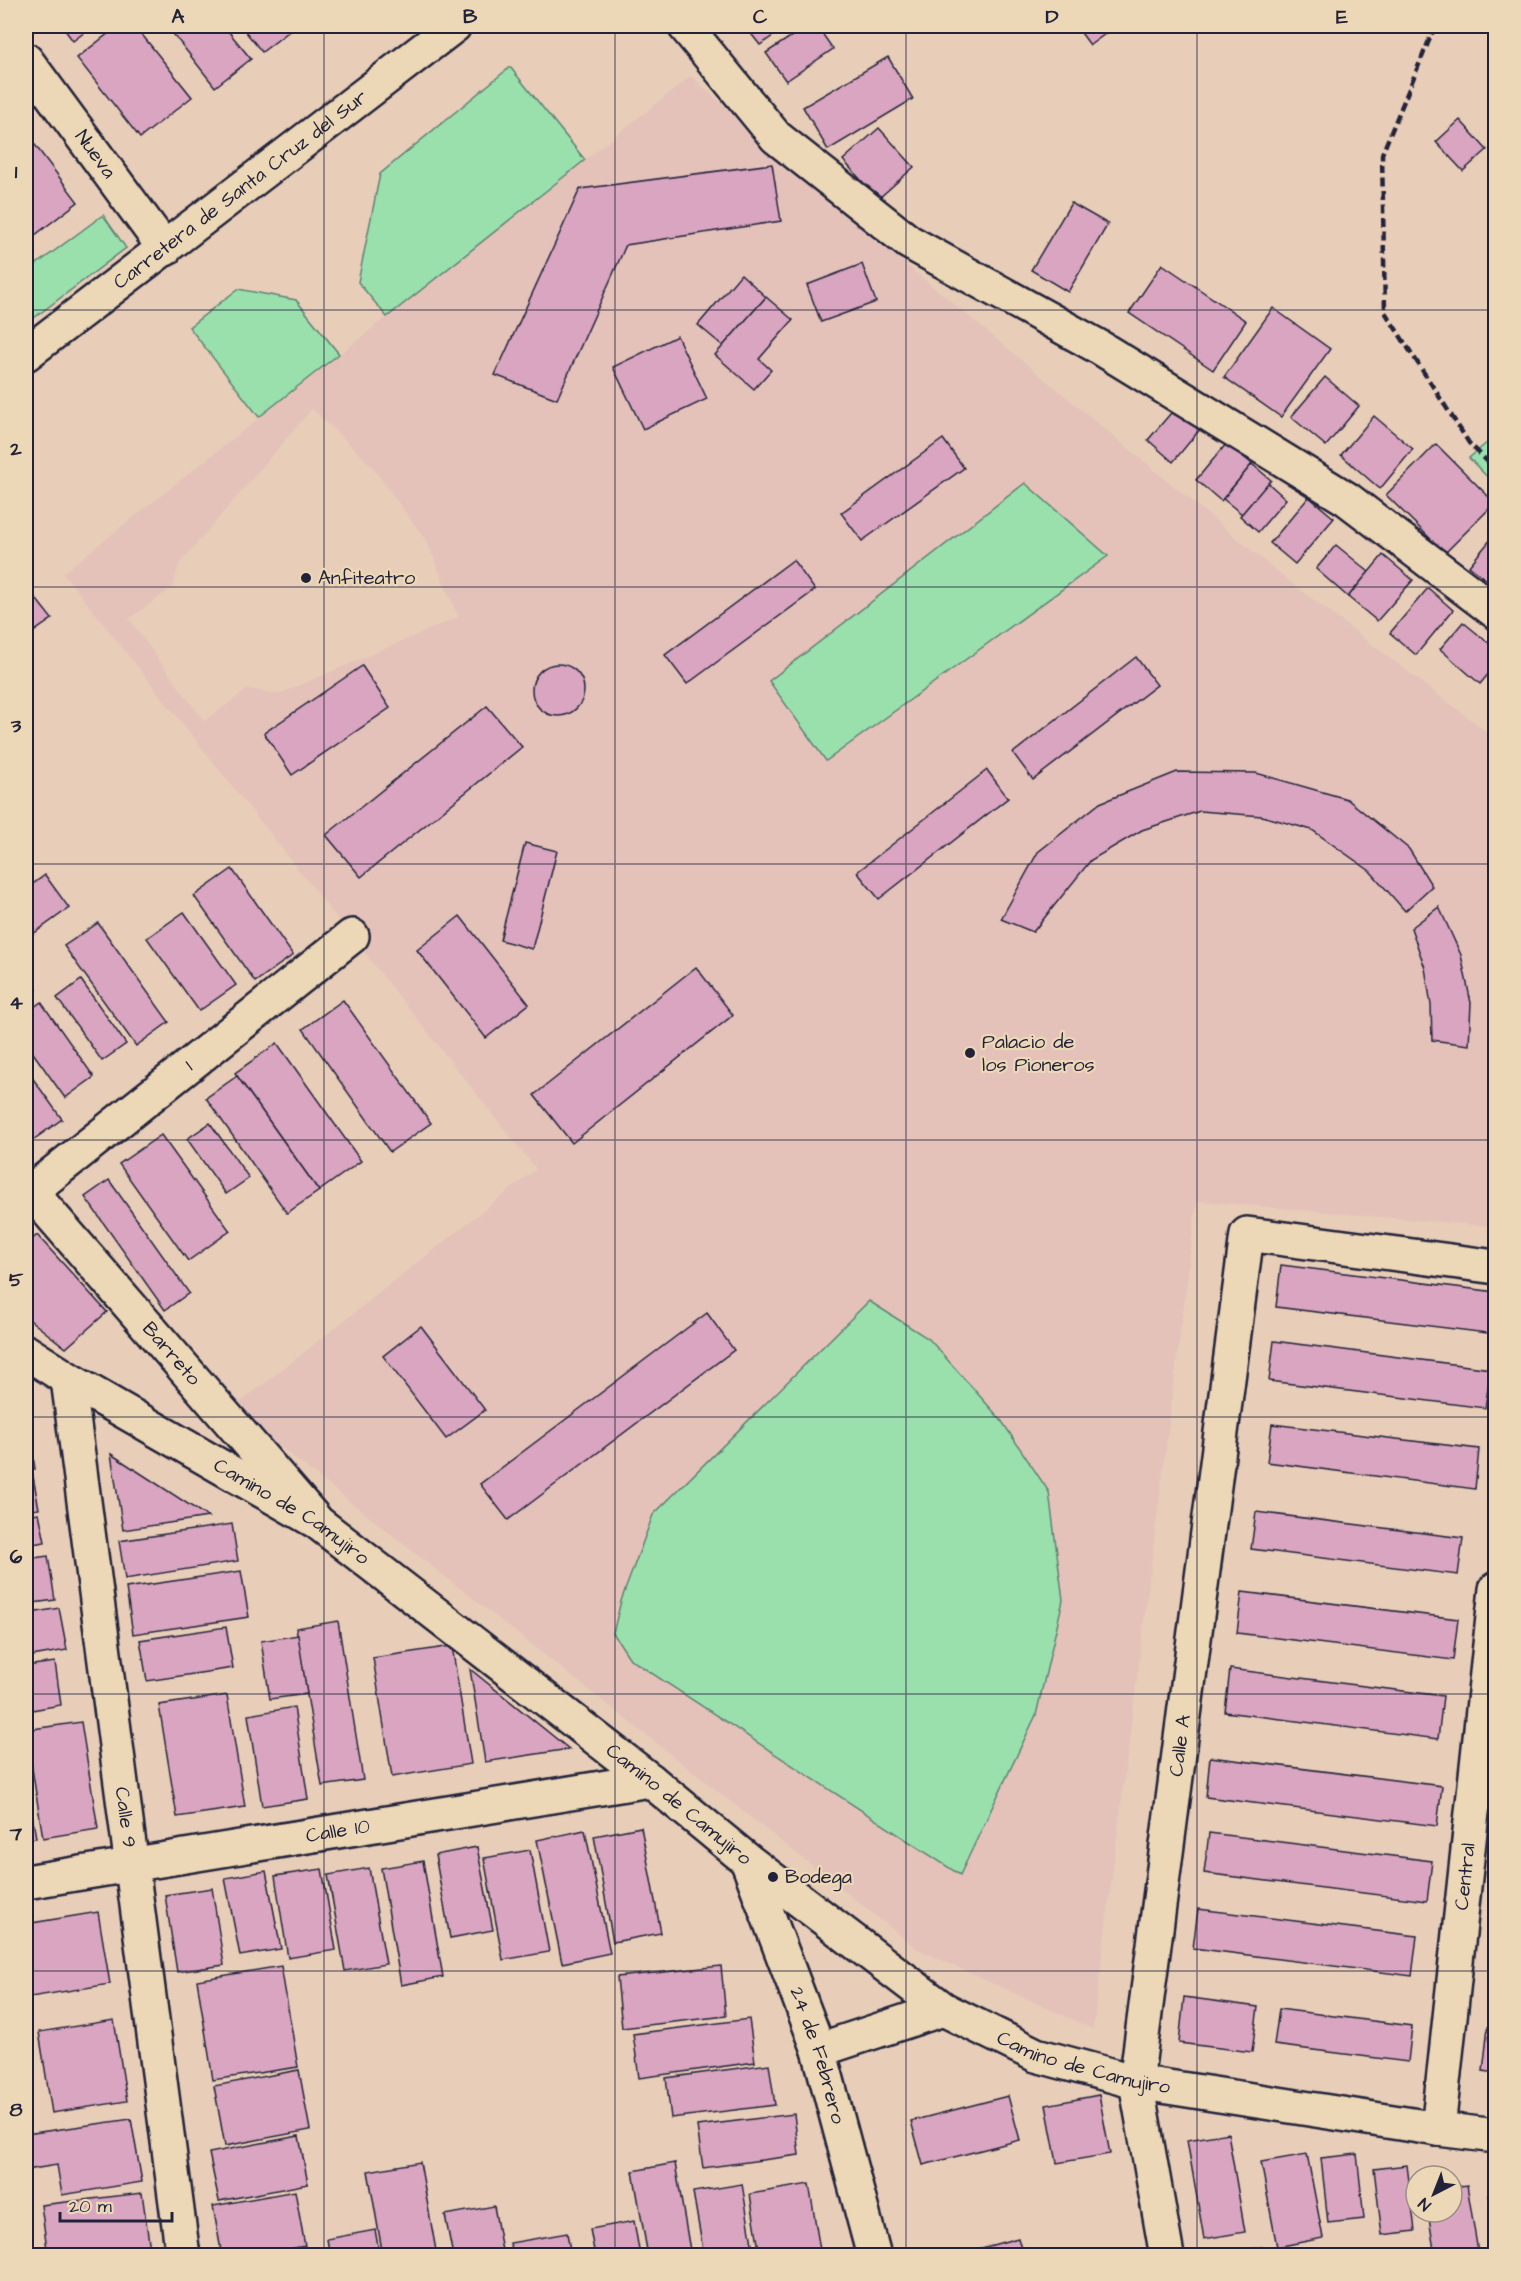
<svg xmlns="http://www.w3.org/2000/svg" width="1521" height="2281" font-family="'Architects Daughter',sans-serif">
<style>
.built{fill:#e4c2ba;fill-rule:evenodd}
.green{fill:#9ae0ad;stroke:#5e8174;stroke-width:1.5}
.building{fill:#d9a5c0;stroke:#22223b;stroke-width:1.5}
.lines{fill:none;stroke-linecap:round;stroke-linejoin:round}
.minor-casing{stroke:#22223b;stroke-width:38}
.tertiary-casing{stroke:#22223b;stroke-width:38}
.secondary-casing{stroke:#22223b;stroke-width:38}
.minor{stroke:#ecd8b6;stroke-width:33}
.tertiary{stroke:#ecd8b6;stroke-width:33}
.secondary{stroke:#ecd8b6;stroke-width:33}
.rail{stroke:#22223b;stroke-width:4.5;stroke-dasharray:9 4.5;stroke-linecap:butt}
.grid{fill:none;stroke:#22223b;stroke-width:1.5;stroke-opacity:0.55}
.poi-dot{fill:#22223b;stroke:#ecd8b6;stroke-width:2}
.labels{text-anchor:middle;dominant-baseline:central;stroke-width:4.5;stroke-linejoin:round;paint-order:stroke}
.street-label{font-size:20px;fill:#22223b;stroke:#ecd8b6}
.poi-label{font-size:20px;fill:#22223b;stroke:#ecd8b6;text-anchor:start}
.neatline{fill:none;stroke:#22223b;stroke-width:2}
.grid-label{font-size:20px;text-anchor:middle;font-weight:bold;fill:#22223b}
</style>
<rect width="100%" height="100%" fill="#e8ceb8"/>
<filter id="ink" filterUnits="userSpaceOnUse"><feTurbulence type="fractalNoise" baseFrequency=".0167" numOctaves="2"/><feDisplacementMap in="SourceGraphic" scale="12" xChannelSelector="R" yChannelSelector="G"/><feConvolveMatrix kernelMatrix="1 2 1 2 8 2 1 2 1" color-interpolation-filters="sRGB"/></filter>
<g filter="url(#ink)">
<path class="built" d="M691,76L884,246L1285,578L1495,738V1227L1197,1201L1093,2029L919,1950L232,1409L536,1169L63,573ZM312,409L370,464L427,542L458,617L279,694L248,689L204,721L129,619L173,587L180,563Z"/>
<g class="green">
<path d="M510,67L585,160L387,317L358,282L380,174Z"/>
<path d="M103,215L126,248L26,324V272Z"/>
<path d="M238,289L296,300L339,354L259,417L189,327Z"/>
<path d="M1495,436V485L1469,458Z"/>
<path d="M1025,483L1108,556L826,761L769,681Z"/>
<path d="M869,1301L929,1339L1001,1420L1049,1492L1063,1600L1036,1715L960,1875L630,1659L613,1633L621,1601L653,1515Z"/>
</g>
<g class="building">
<path d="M62,26H93L73,41Z"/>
<path d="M118,26H135L192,97L140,138L77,58Z"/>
<path d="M167,26H224L251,59L215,87Z"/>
<path d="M241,26H296L262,52Z"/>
<path d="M745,26H787L760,45Z"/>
<path d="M807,26H817L833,49L786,81L766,53Z"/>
<path d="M1076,26H1116L1090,45Z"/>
<path d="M888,57L913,99L828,150L803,107Z"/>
<path d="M1460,120L1487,150L1463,171L1436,142Z"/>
<path d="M879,128L914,167L878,199L843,160Z"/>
<path d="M26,133L78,202L26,242Z"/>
<path d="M772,164L781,221L626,245L557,399L495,375L580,189Z"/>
<path d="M1071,203L1108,224L1068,292L1031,270Z"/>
<path d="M862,264L876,302L821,322L807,285Z"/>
<path d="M1162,264L1246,321L1213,370L1129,313Z"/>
<path d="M741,274L766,297L723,346L698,325Z"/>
<path d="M766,297L793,320L759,359L771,370L754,389L715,355Z"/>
<path d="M1273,308L1330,349L1281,417L1224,377Z"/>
<path d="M677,336L707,399L643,429L613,367Z"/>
<path d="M1325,377L1359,406L1326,446L1291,417Z"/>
<path d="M1176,407L1201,428L1173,462L1148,440Z"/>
<path d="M1374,416L1413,449L1380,489L1341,455Z"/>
<path d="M943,439L964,468L862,541L841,513Z"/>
<path d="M1227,443L1252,464L1221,501L1196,480Z"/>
<path d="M1436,444L1495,503L1445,553L1386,495Z"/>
<path d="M1252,464L1271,480L1242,514L1223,499Z"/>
<path d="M1268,483L1286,499L1258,532L1240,516Z"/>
<path d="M1309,497L1334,518L1295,564L1270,543Z"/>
<path d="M1496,533V587L1469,566Z"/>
<path d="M1336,545L1369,572L1348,597L1316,569Z"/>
<path d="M1383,555L1413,580L1377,621L1348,597Z"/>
<path d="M793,560L815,590L687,684L665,655Z"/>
<path d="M26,586L52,619L26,637Z"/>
<path d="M1428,588L1453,610L1416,655L1390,633Z"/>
<path d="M1463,622L1496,649V665L1480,684L1440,649Z"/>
<path d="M1136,657L1157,685L1033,780L1013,753Z"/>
<circle cx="558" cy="690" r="26"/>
<path d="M362,666L390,708L292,775L264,733Z"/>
<path d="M487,706L522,747L361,877L326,835Z"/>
<path d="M987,770L1008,798L879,899L857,872Z"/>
<path d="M1177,772L1256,773L1347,799L1409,849L1432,886L1405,911L1370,871L1312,830L1262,816L1200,811L1142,830L1091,860L1033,932L1001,919L1038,852L1100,803Z"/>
<path d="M525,843L557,851L532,949L500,940Z"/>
<path d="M232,869L293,955L255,982L194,896Z"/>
<path d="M45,875L69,908L26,939V889Z"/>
<path d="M1439,907L1461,955L1471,1003L1469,1045L1432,1040L1431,1005L1425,968L1411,928Z"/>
<path d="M184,912L236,985L199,1011L147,938Z"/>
<path d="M460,916L529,1004L486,1038L417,950Z"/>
<path d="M98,923L169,1022L136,1046L64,946Z"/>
<path d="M696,967L733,1015L572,1143L534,1095Z"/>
<path d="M26,973L37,989L26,997Z"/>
<path d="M81,980L126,1044L102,1061L57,998Z"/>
<path d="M343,1000L431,1123L390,1152L303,1029Z"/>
<path d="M41,1002L94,1077L65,1098L26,1043V1013Z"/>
<path d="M277,1043L361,1161L319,1191L235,1073Z"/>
<path d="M26,1069L62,1119L26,1145Z"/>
<path d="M237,1076L319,1191L287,1213L206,1098Z"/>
<path d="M210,1123L249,1178L226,1194L187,1139Z"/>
<path d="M161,1135L230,1231L188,1261L119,1164Z"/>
<path d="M109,1180L189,1293L165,1310L85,1197Z"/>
<path d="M37,1235L107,1312L66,1348L26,1317V1245Z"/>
<path d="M1281,1265L1496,1292L1495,1334L1276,1307Z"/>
<path d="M707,1313L734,1350L508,1520L480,1484Z"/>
<path d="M421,1326L485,1410L446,1439L383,1356Z"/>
<path d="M1274,1341L1491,1369L1485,1408L1269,1381Z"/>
<path d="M26,1406L35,1469L26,1470Z"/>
<path d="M1272,1424L1479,1449L1475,1489L1267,1462Z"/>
<path d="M111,1454L208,1517L123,1530Z"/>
<path d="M32,1471L39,1509L26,1511V1472Z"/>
<path d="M1256,1512L1463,1538L1458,1575L1251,1549Z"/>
<path d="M39,1513L45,1542L26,1545V1515Z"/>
<path d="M232,1524L238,1561L125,1579L119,1541Z"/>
<path d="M48,1556L55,1600L26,1604V1559Z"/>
<path d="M241,1571L249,1617L133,1634L126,1588Z"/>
<path d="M1242,1592L1458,1619L1453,1660L1237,1633Z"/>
<path d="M59,1608L67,1650L26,1657V1614Z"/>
<path d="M338,1621L363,1780L322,1786L296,1628Z"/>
<path d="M226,1627L233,1668L147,1681L140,1640Z"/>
<path d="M298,1635L307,1694L270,1699L261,1641Z"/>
<path d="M452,1646L471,1764L392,1777L373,1658Z"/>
<path d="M55,1662L61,1705L26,1711V1666Z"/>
<path d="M470,1669L569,1749L485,1762Z"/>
<path d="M1230,1669L1443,1696L1438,1739L1225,1712Z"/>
<path d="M227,1695L245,1807L177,1817L159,1705Z"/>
<path d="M294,1707L308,1799L262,1806L248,1715Z"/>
<path d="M81,1722L98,1829L43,1838L26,1730Z"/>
<path d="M1210,1757L1442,1786L1437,1826L1206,1797Z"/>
<path d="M26,1778L36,1838L26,1840Z"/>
<path d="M641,1827L661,1933L613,1942L594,1836Z"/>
<path d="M585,1830L610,1953L562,1963L537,1840Z"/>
<path d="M1209,1833L1432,1861L1427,1901L1204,1873Z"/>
<path d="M477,1847L493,1930L450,1938L435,1855Z"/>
<path d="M530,1850L549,1952L503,1960L484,1858Z"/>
<path d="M423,1861L443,1977L401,1985L381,1868Z"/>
<path d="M369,1868L386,1964L345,1971L328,1875Z"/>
<path d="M322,1869L336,1950L288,1958L275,1876Z"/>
<path d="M266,1871L281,1949L240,1956L225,1878Z"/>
<path d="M212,1888L224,1965L177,1972L165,1895Z"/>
<path d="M1198,1909L1417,1936L1412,1976L1193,1948Z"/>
<path d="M98,1912L110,1984L31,1997L26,1965V1924Z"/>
<path d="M281,1966L298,2067L213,2080L197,1980Z"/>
<path d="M721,1966L726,2016L622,2028L617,1977Z"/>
<path d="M1184,1997L1258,2007L1252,2052L1179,2043Z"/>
<path d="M1279,2009L1412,2026L1408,2062L1274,2045Z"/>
<path d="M749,2019L755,2062L639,2078L633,2034Z"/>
<path d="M114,2020L127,2101L52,2113L39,2032Z"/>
<path d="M1488,2027L1496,2028V2073L1483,2071Z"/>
<path d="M769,2064L775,2105L671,2118L666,2078Z"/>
<path d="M299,2070L310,2130L225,2146L214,2086Z"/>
<path d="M1099,2095L1110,2154L1057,2163L1046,2105Z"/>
<path d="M1008,2096L1020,2140L923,2165L911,2121Z"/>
<path d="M794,2114L799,2155L703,2168L697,2126Z"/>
<path d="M131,2119L142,2182L62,2195L57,2165L26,2170V2134Z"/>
<path d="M1228,2133L1245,2232L1204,2239L1187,2140Z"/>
<path d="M299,2136L308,2184L219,2201L209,2153Z"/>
<path d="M1307,2154L1323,2238L1277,2247L1261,2162Z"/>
<path d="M1357,2154L1364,2219L1328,2223L1321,2158Z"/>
<path d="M420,2162L437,2256H383L368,2171Z"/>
<path d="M675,2163L691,2256H648L633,2171Z"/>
<path d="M1407,2165L1415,2231L1382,2235L1374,2169Z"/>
<path d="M742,2184L754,2256H704L693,2192Z"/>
<path d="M809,2184L821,2256H760L750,2194Z"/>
<path d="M1467,2185L1478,2252L1435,2256L1428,2212H1452V2187Z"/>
<path d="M295,2191L305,2246L252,2256H222L213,2206Z"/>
<path d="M142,2193L150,2249L101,2256H48L41,2205Z"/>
<path d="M1496,2194V2238L1489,2195Z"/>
<path d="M494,2206L503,2256H453L445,2215Z"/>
<path d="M634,2221L640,2256H595L590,2229Z"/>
<path d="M375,2230L380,2256H330L327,2239Z"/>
<path d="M567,2233L571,2256H512L510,2243Z"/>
<path d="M1018,2238L1023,2256H953Z"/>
<path d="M1262,2247L1263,2256H1215Z"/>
</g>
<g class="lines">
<defs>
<g id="minor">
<path d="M685,26L776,137L909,242L1099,347L1347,499L1496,612"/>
<path id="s1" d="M26,60L165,249"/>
<path id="s2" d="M26,1186L314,1518"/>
<path id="s3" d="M26,1195L352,936"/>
<path id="s4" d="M68,1379L183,2256"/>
<path id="s5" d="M747,1860L819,2050L874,2256"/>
<path id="s6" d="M26,1882L650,1780"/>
<path d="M819,2050L943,2009"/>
<path id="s7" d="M1438,2129L1496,1589"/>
<path id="s8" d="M1167,2256L1136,2082L1247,1234L1496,1267"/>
</g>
<g id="tertiary">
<path id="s9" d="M26,1352L68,1379L317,1522L650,1780L747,1860L943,2009L1036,2055L1136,2082L1438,2129L1496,2136"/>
</g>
<g id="secondary">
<path id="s10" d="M26,354L454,26"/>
</g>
</defs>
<use href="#minor" class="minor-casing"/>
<use href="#tertiary" class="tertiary-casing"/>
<use href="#secondary" class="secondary-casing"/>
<use href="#minor" class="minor"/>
<use href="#tertiary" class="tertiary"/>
<use href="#secondary" class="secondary"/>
<path class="rail" d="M1435,26L1382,154L1385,312L1469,443L1496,470"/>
</g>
</g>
<path class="grid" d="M324,26V2256M615,26V2256M906,26V2256M1197,26V2256M26,310H1496M26,587H1496M26,864H1496M26,1140H1496M26,1417H1496M26,1694H1496M26,1971H1496"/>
<g class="poi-dot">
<circle cx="306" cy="578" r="6"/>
<circle cx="970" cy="1053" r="6"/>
<circle cx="773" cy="1877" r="6"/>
</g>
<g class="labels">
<g class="street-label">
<text stroke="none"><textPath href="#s1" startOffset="117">Nueva</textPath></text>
<text stroke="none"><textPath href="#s10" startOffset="270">Carretera de Santa Cruz del Sur</textPath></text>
<text stroke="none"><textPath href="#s3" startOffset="208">1</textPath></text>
<text stroke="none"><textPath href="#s2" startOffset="222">Barreto</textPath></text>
<text stroke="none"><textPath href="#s9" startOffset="310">Camino de Camujiro</textPath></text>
<text stroke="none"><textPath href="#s8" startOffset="516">Calle A</textPath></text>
<text stroke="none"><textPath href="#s9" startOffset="796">Camino de Camujiro</textPath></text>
<text stroke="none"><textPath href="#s4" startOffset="442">Calle 9</textPath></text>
<text stroke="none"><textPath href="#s6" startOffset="316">Calle 10</textPath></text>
<text stroke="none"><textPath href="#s7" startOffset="254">Central</textPath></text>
<text stroke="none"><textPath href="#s5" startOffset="208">24 de Febrero</textPath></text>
<text stroke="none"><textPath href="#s9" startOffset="1282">Camino de Camujiro</textPath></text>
</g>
<g class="poi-label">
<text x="318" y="578">Anfiteatro</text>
<text x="982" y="1042">Palacio de<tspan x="982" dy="23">los Pioneros</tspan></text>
<text x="785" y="1877">Bodega</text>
</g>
</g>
<rect width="1521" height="2281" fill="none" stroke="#ecd8b6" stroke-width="66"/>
<g transform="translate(1434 2194) rotate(222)"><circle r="28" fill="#ecd8b6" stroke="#9b8f85" stroke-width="1.5"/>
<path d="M0-4.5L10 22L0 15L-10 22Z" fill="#22223b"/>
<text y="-9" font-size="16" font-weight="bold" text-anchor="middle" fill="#22223b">N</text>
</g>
<path d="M60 2212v9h112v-9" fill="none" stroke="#22223b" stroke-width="3"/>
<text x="69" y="2212" font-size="18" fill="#22223b" stroke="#ecd8b6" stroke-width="4.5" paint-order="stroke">20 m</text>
<rect x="33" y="33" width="1455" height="2215" class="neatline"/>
<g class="grid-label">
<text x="178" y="23">A</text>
<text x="470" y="23">B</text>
<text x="760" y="23">C</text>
<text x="1052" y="23">D</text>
<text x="1342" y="23">E</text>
<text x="16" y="178">1</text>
<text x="16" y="455">2</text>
<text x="16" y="732">3</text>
<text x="16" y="1009">4</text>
<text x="16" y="1286">5</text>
<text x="16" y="1563">6</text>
<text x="16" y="1840">7</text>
<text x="16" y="2116">8</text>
</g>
</svg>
